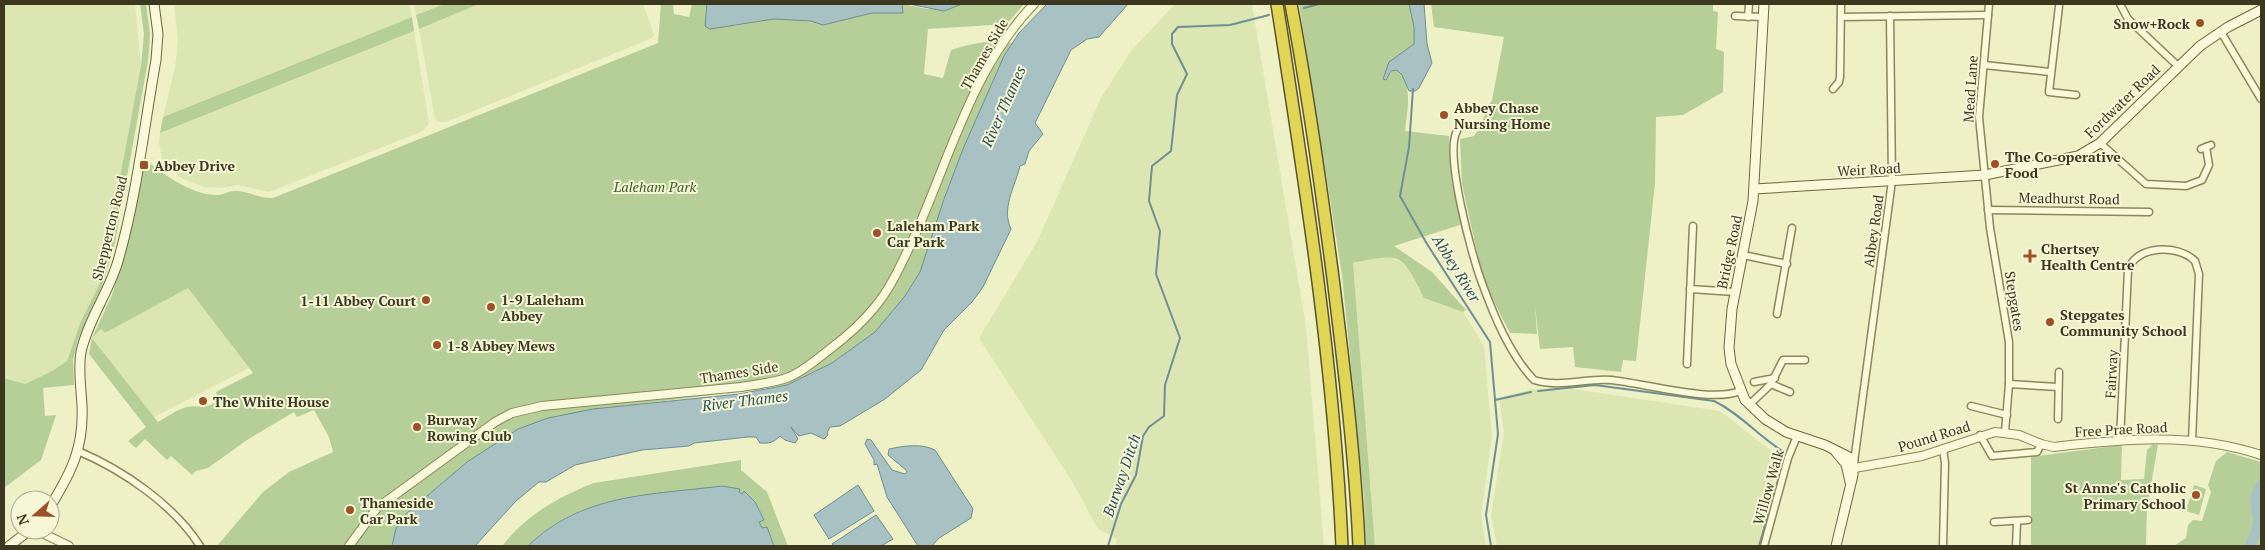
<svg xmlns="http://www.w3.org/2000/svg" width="2265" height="550" font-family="'PT Serif',serif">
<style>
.farmland{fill:#dce6b3}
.green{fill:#b6cf99;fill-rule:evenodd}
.water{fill:#a8c2c4;stroke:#6e8f93}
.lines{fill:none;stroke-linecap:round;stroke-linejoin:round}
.stream{stroke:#6e8f93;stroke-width:2}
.river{stroke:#a8c2c4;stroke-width:10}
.minor-casing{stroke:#8c875b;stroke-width:9}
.tertiary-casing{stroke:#8c875b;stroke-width:10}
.secondary-casing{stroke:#6e673e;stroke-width:11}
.motorway-casing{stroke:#5a532f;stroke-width:14}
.minor{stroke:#f8fada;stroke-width:6}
.tertiary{stroke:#f8fada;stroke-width:8}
.secondary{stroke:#f8fada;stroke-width:9}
.motorway{stroke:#e1d555;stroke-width:11}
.poi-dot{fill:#9e5128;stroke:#f5f7d6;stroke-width:2}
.labels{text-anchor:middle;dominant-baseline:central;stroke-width:4;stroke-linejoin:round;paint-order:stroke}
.poi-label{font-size:14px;font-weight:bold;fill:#3c371f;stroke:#f5f7d6;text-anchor:start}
.street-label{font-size:14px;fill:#3c371f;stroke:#f5f7d6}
.park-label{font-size:14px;font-style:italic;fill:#395925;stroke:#f5f7d6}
.water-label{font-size:15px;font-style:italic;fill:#2e4f5c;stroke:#f5f7d6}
</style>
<rect width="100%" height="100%" fill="#eef0c6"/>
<g class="farmland">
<path d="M4,4H135L141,66L100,283L81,321L67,361L52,371L24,384L4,378Z"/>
<path d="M174,4H409L412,17L163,117L175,68L178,40Z"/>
<path d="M414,4H444L416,15Z"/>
<path d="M479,4H643L654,35L650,39L446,122H440L435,119L433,108L419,29Z"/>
<path d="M1175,4H1252L1306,327L1324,546H1115L1117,539L1098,529L1073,483L979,338L1037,242L1101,98L1131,51Z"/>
<path d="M414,31L429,123L423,131L269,192L238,185L220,188L204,187L181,178L166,165L162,158L159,143L160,133Z"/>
<path d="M1388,256L1406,264L1424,298L1463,312L1484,346L1492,438L1481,515L1486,546H1375L1353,263Z"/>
<path d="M188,288L249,368L154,417L92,338L101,329L105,333Z"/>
<path d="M1532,389L1556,391L1573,389L1720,411L1778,456L1758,546H1497L1491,516L1504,432L1499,398Z"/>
</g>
<g class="green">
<path d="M140,4H146L150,34L148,61L115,243L103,284L78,340L73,360L74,385L43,388L45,416L56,415L41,460L4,488V378L25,384L52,371L67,361L81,321L100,283L141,66L144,34Z"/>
<path d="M444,4H479L419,29L416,15Z"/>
<path d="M661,4H673L674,14L689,17L692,4H712L733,26L774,19L811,21L823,25L872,13H903L902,4L928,9L962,4H1024L1007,24L928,29L924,74L943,78L951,50C972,43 990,39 1012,43L963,149L944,199L920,272L905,296L875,332L832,363L787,385L625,406L518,429L467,462L410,510L396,528L392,546H217L263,492L289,472L333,452L329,437L314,410L297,417L294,412L247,440L208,468L196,471L192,475L171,456L167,460L145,439L136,448L128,441L146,427L89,354L92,338L112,295L117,278L143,170L149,163C168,177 194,196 219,195C225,194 232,190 238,191C251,192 260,199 273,198L658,43ZM188,288L253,373L216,392L218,401C202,411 201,404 187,407C177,409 166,418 158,422L92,338L101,329L105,333Z"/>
<path d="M1299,4H1409L1414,27V44L1394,58L1388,75L1393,70H1397C1414,86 1407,110 1405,131L1449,136L1452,184L1462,222L1460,225L1394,246L1432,272L1466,310L1463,312L1424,298C1401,253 1403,253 1353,263L1375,546H1366L1364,498L1342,275Z"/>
<path d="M1431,4H1713V11L1718,12L1716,49L1724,52L1723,92L1683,115L1656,117L1655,183L1636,361L1623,360L1621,372L1575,367L1573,347L1540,349L1535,306L1537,334L1510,333L1483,280L1462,184L1460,139L1474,136C1483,125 1484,112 1492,100L1504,37L1434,27Z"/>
<path d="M412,17L414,31L160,133L163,117Z"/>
<path d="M2153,444L2158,445L2147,507L2146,546H2031V457L2122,445L2121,480L2144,479L2147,450Z"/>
<path d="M2227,452L2261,462V546H2174L2186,538L2188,525L2193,520L2202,521L2211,492L2208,485L2216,461Z"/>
<path d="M741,460V470L767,492L788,546H774L767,527L762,529L759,521L764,520L739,492L740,489C717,485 695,490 671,492C615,499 570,504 528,546H502C526,515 558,497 594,483Z"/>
<path d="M2194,485L2206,489L2199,515L2186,511Z"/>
</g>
<g class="water">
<path d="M707,4H902L903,13H872L823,25L811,21L774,19L710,29L705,26Z"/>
<path d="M909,4H962L944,11Z"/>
<path d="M1047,4H1128L1099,37L1087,39L1071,50L1035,123L1043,134L1029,151L1025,164L1020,166C1015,187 1001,208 1011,229L983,287L972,302L944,330L921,370L885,399L840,426L830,427L827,433L828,435L824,439L811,433L799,436L791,427L798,439L795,443L785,440L780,436C774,442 769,444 760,443L756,437H748L694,443L689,446L642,450L588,462L575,465L546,482H539L516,501L475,546H392L396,528L407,513L467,462L518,429L548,418L593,409L739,394L787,385L832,363L875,332L905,296L920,272L944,199L963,149L1004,56L1019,33Z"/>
<path d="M1409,4H1424L1427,44L1432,63L1419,88L1415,91H1409L1402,75L1397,70L1391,71L1386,80L1383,79L1389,62L1414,44V27Z"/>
<path d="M867,439L871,440L892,470L905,474L907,472L906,470L888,455L889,449C903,446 921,443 935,450L973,509L971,518L939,538L932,546H918L887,497L877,464L874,465V460L865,444Z"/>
<path d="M858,485L874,511L829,539L814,515Z"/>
<path d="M722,486L740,489L739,492L742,494L744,491L755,502L764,520L759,522L762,528L767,527L774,546H528C582,493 652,495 722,486Z"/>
<path d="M876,515L893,539L881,546H834L832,544Z"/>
</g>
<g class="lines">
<g class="stream">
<path d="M1304,8L1319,4"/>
<path d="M1413,89L1409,147L1400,196L1427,244L1490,342L1498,434L1486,515L1491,546"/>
<path d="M1538,391L1595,385L1714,401C1741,414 1759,437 1784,452L1781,470L1759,546"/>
<path d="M1495,400L1531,392"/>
<path d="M1108,546L1121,504L1136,475L1143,436L1149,427L1164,416L1165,385L1180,338L1156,274L1160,231L1149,201L1152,166L1171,151L1177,95L1187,74L1172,44V34L1178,27L1230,25L1269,15"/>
</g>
<path class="river" d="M2250,546C2254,538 2258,528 2258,519C2256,505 2252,499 2261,485"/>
<defs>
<g id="minor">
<path d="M1989,4L1979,117L1990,228L2009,342V384L2005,432"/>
<path d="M2120,4L2128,19L2179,67"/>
<path d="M2059,6L2049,92L2076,95"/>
<path d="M1735,16L1764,17"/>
<path d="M1748,17L1749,4"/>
<path d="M1841,17L1988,15"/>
<path d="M2221,32L2261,99"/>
<path d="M1984,65L2050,72"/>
<path d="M1833,89L1839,82L1840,77L1841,4"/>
<path d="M1457,131C1444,153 1472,257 1482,283C1494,316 1510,355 1534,380C1560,388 1585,378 1611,380C1643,383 1712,403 1740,391"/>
<path d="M2100,143L2146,184L2186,186L2202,180L2209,165L2206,147"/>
<path d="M2201,149L2211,145"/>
<path d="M1988,210L2149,212"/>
<path d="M1743,255L1787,264"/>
<path d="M1690,289L1735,292"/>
<path d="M1777,314L1792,228"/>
<path d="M1687,364L1693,226"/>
<path d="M1754,382L1775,378"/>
<path d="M1771,384L1790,392"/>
<path d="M2009,384L2058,387"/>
<path d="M1749,405L1771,384L1783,360H1805"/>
<path d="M1971,406L2007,415"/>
<path d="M2058,419L2059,372"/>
<path d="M1980,435L1992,456L2037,452L2041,444"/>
<path d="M2120,440L2128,270C2136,245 2178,244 2195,261L2199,274L2192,441"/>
<path d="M78,451C123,470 174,505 200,546"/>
<path d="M1854,462L1892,181L1890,16"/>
<path d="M1994,522L2028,520"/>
<path d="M1764,546L1788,458L1797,436"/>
<path d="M1943,546L1945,463L1943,449"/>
<path d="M2016,546L2017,522"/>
</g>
<g id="tertiary">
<path d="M1849,469L1922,456L1995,432L2019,435L2041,444L2054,447C2125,439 2192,432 2261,455"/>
<path d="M36,530L69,546"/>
<path d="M349,546L377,508L495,422L512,413L542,406L741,387C757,384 775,383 789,377C804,371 817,359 830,349C846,337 861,324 874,308C892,287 903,260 915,235C950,157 973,67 1034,4"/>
</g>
<g id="secondary">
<path d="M1764,4L1753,201L1732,309L1729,348L1731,364L1745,400L1765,419L1786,432L1825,445L1853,459V475L1836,546"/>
<path d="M1754,189L1985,175L2078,156L2100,143L2200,46L2228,27L2261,10"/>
<path d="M1836,452L1846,464L1850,482"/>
<path d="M50,507C72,471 84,447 82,405C81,388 78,368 81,352C88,320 109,292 118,261C137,195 144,127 156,60L158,34L154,4"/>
<path d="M9,546L30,530"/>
</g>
<g id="motorway">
<path d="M1277,4C1305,183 1334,364 1342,546"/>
<path d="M1291,4C1308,94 1321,186 1333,278C1344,367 1355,456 1359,546"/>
</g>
</defs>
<use href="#minor" class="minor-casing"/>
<use href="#tertiary" class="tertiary-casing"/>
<use href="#secondary" class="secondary-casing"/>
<use href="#motorway" class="motorway-casing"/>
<use href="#minor" class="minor"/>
<use href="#tertiary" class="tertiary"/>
<use href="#secondary" class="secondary"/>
<use href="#motorway" class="motorway"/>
</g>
<g class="poi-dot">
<circle cx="2200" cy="23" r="5"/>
<circle cx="1444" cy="115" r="5"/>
<circle cx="1995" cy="164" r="5"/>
<rect x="139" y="160" width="10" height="10" rx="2.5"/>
<circle cx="877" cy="233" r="5"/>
<path d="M2027.5 248.5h5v5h5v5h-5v5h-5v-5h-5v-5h5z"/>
<circle cx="426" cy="300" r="5"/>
<circle cx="491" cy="307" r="5"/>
<circle cx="2050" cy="322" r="5"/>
<circle cx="437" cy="345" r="5"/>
<circle cx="203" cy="401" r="5"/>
<circle cx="417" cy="427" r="5"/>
<circle cx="2196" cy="495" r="5"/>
<circle cx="350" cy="510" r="5"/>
</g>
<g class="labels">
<g class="poi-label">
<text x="2190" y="23" text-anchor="end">Snow+Rock</text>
<text x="1454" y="107">Abbey Chase<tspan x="1454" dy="16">Nursing Home</tspan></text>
<text x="2005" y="156">The Co-operative<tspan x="2005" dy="16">Food</tspan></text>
<text x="154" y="165">Abbey Drive</text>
<text x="887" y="225">Laleham Park<tspan x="887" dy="16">Car Park</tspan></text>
<text x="2041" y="248">Chertsey<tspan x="2041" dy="16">Health Centre</tspan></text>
<text x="501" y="299">1-9 Laleham<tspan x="501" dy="16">Abbey</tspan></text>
<text x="416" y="300" text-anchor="end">1-11 Abbey Court</text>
<text x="2060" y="314">Stepgates<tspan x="2060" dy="16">Community School</tspan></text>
<text x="447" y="345">1-8 Abbey Mews</text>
<text x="213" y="401">The White House</text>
<text x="427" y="419">Burway<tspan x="427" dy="16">Rowing Club</tspan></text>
<text x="2186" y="487" text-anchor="end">St Anne's Catholic<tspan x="2186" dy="16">Primary School</tspan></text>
<text x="360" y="502">Thameside<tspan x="360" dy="16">Car Park</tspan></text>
</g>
<g class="street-label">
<text transform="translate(984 54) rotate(-60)">Thames Side</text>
<text transform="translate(1970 89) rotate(-86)">Mead Lane</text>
<text transform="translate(2122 101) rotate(-44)">Fordwater Road</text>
<text transform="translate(1869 169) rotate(-3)">Weir Road</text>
<text transform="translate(2069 198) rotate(1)">Meadhurst Road</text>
<text transform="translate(109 228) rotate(-76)">Shepperton Road</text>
<text transform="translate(1873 231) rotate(-82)">Abbey Road</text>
<text transform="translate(1729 252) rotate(-78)">Bridge Road</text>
<text transform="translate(2015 301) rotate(81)">Stepgates</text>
<text transform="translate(739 372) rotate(-9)">Thames Side</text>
<text transform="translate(2111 374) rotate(-87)">Fairway</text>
<text transform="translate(2121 429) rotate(-3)">Free Prae Road</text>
<text transform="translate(1934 436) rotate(-17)">Pound Road</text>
<text transform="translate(1768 487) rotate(-74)">Willow Walk</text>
</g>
<g class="park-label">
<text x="655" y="186">Laleham Park</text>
</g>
<g class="water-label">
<text transform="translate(1003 106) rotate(-66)">River Thames</text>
<text transform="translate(1457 268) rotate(58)">Abbey River</text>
<text transform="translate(745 400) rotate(-7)">River Thames</text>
<text transform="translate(1121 475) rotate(-71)">Burway Ditch</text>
</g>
</g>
<rect width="2265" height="550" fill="none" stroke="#3c371f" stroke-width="10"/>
<g transform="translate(35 515) rotate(250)"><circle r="24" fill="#f5f7d6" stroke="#abaa8d"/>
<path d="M0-4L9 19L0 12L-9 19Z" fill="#9e5128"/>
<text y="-8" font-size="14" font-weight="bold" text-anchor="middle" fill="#3c371f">N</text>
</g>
</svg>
